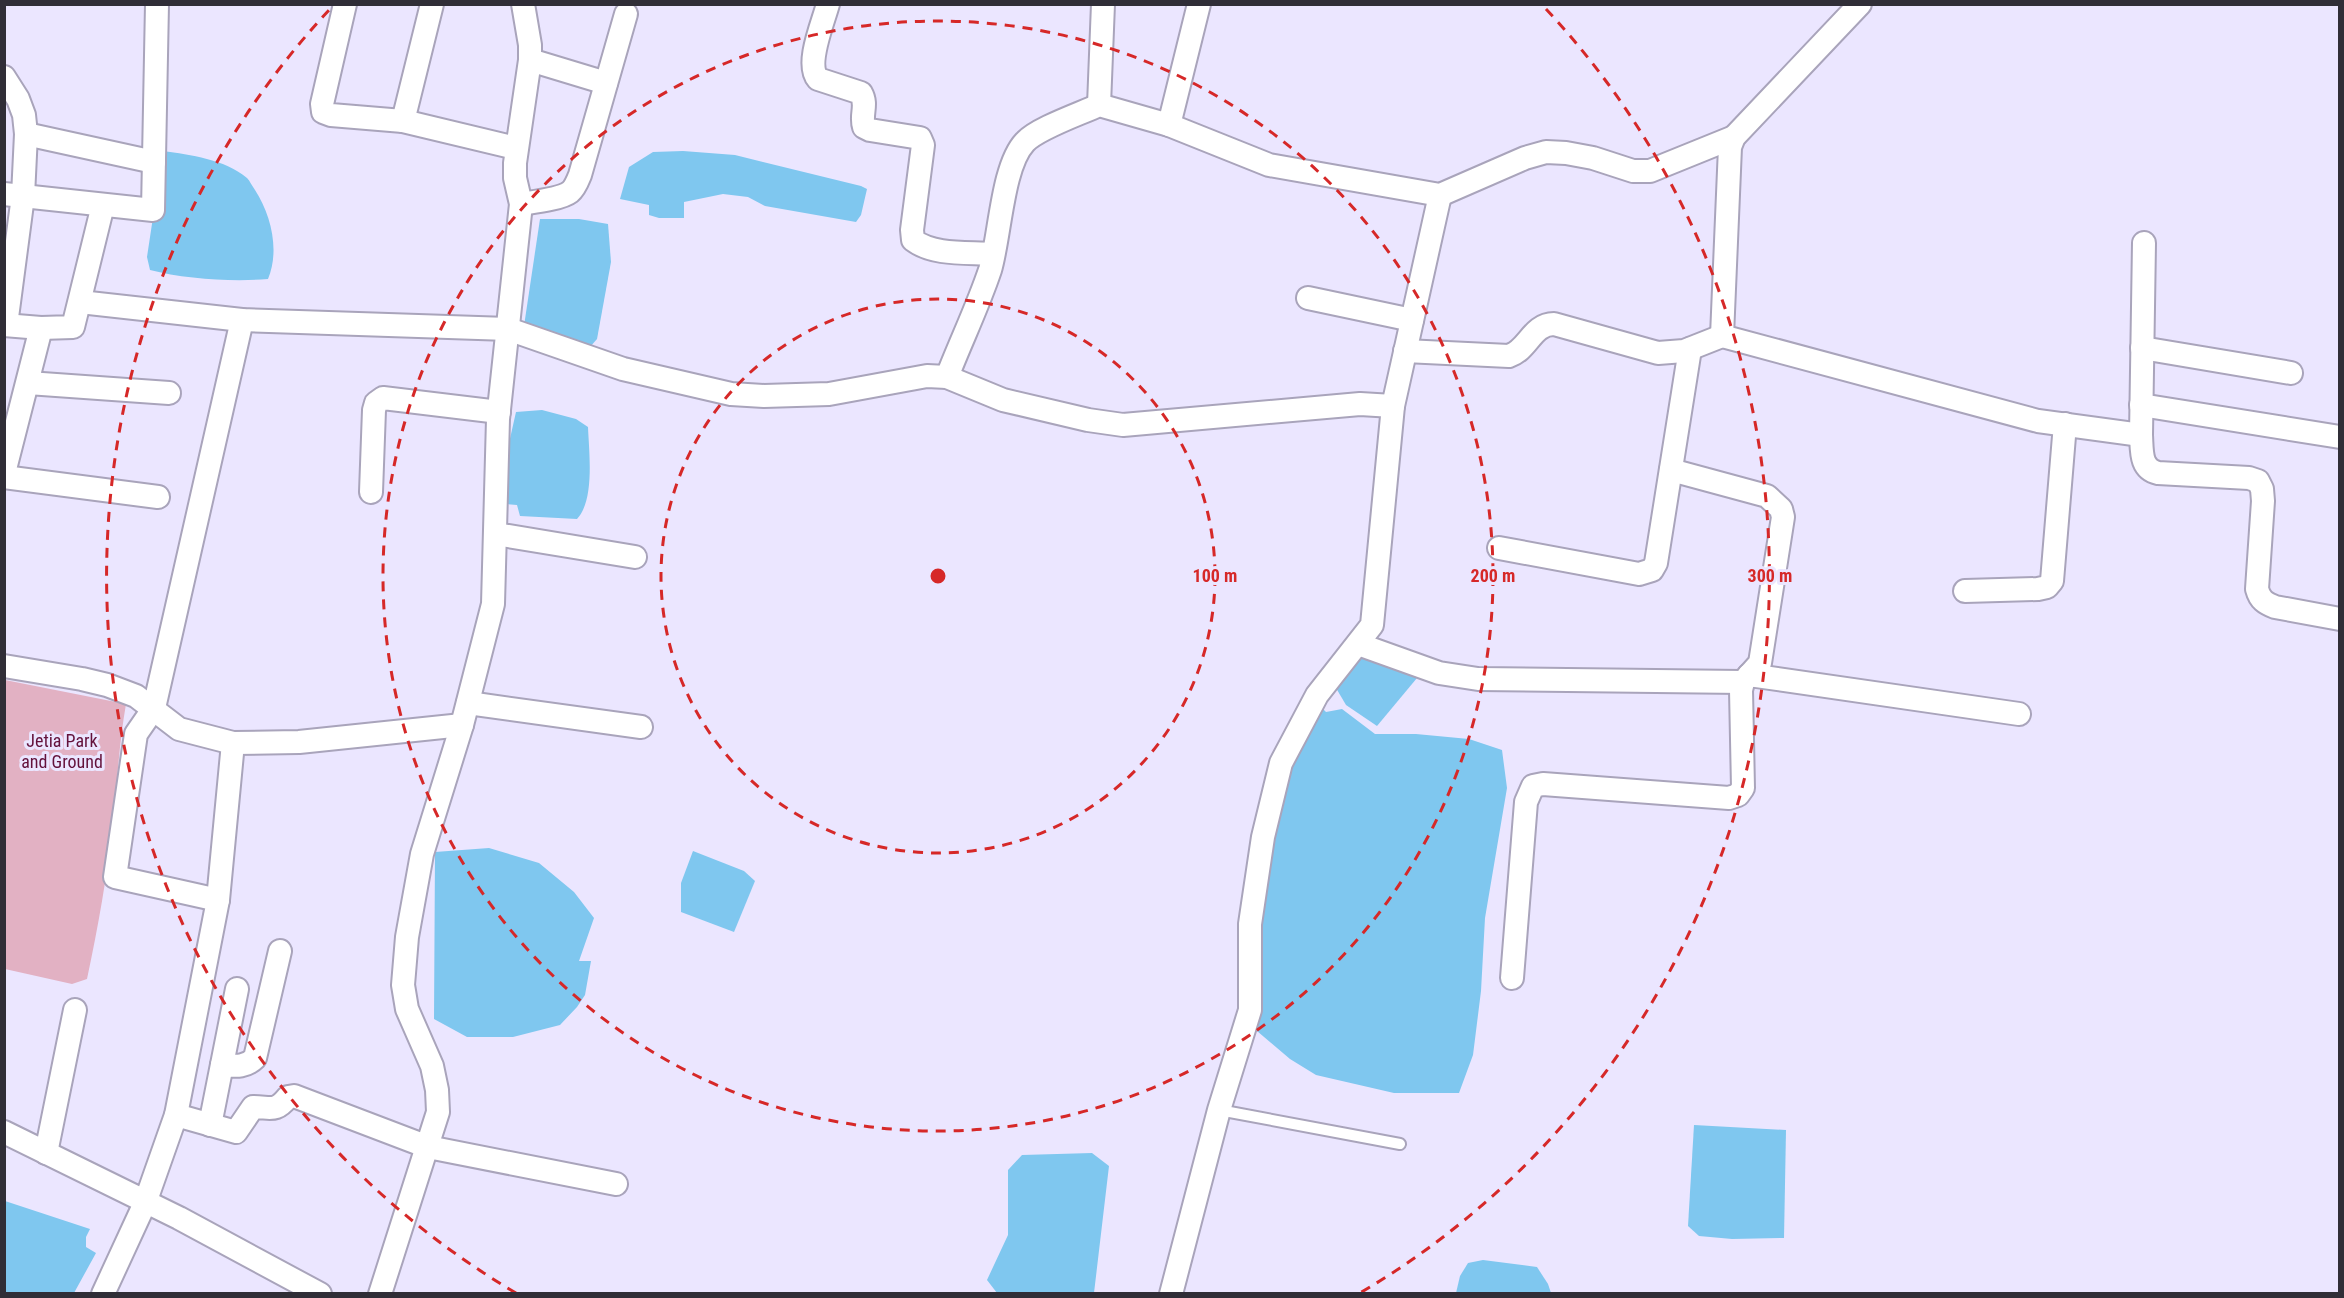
<svg xmlns="http://www.w3.org/2000/svg" width="2344" height="1298" font-family="'Roboto Condensed',sans-serif">
<style>
.green{fill:#e2b1c3}
.water{fill:#7fc7ef}
.lines{fill:none;stroke-linecap:round;stroke-linejoin:round}
.service-casing{stroke:#a9a4bb;stroke-width:14}
.minor-casing{stroke:#a9a4bb;stroke-width:26}
.service{stroke:#fff;stroke-width:10}
.minor{stroke:#fff;stroke-width:22}
.ring{fill:none;stroke:#d62828;stroke-width:3;stroke-dasharray:10 8}
.labels{text-anchor:middle;dominant-baseline:central;stroke-width:6;stroke-linejoin:round;paint-order:stroke}
.park-label{font-size:18px;fill:#63113b;stroke:#ebe6ff}
.centre{fill:#d62828;stroke:#ebe6ff;stroke-width:3}
.ring-label{font-size:18px;text-anchor:middle;font-weight:bold;fill:#d62828;stroke:#ebe6ff;stroke-width:6;stroke-linejoin:round;paint-order:stroke}
</style>
<rect width="100%" height="100%" fill="#ebe6ff"/>
<path class="green" d="M5,680L126,704C119,744 117,783 113,824C107,876 98,928 87,979L72,984L5,969Z"/>
<g class="water">
<path d="M163,151C191,155 224,159 247,178C250,181 252,186 255,190C271,215 280,250 268,279C233,282 184,279 150,270L147,257Z"/>
<path d="M683,151L735,155L861,186L867,189L861,215L856,222L765,206L748,197L723,194L684,202V218H659L649,215V205L620,199L629,167L653,152Z"/>
<path d="M540,219H579L608,224L611,262L597,339L583,355L524,326Z"/>
<path d="M542,410L576,419L588,427C589,452 595,500 577,519L520,516L517,505L506,504L509,443L516,412Z"/>
<path d="M1376,637L1411,653L1422,672L1377,726L1346,705L1336,688Z"/>
<path d="M1322,708L1326,712L1342,709L1375,734H1416L1469,739L1502,750L1507,788L1485,918L1481,991L1473,1055L1459,1093H1394L1316,1075L1290,1059L1257,1031L1250,957L1281,763Z"/>
<path d="M489,848L539,863L574,892L594,918L579,961H591L585,995L577,1007L560,1025L513,1037H467L434,1019L435,852Z"/>
<path d="M693,851L744,871L755,881L734,932L681,912V883Z"/>
<path d="M1694,1125L1786,1130L1784,1238L1732,1239L1699,1236L1688,1226Z"/>
<path d="M1092,1153L1109,1166L1094,1293H997L987,1280L1008,1235V1170L1022,1155Z"/>
<path d="M5,1201L90,1229L86,1237V1247L96,1253L74,1293H5Z"/>
<path d="M1483,1260L1537,1267L1548,1284L1551,1293H1456L1460,1276L1468,1263Z"/>
</g>
<g class="lines">
<defs>
<path id="service" d="M1219,1110L1400,1144"/>
<g id="minor">
<path d="M345,4L322,104L323,112L331,115L403,121L516,148"/>
<path d="M828,4C823,23 805,64 818,79L861,93C868,105 860,115 864,127L870,130L920,138L923,145L912,230L913,240C934,256 969,252 993,254"/>
<path d="M530,60L606,83"/>
<path d="M4,77L18,99L24,115L26,134L23,196L6,325"/>
<path d="M1099,105L1103,4"/>
<path d="M403,121L432,4"/>
<path d="M1169,125L1199,4"/>
<path d="M26,134L154,162"/>
<path d="M4,194L153,210L157,4"/>
<path d="M521,204C533,202 561,199 570,192C575,188 578,180 580,175L626,14"/>
<path d="M2144,243L2141,435C2142,451 2140,469 2158,473L2249,478L2258,481L2262,489L2263,501L2257,589C2260,600 2265,603 2275,607L2340,619"/>
<path d="M1308,298L1412,320"/>
<path d="M80,302L242,320L508,329L623,369L731,394L764,396L829,394L927,376L947,377L1003,400L1088,420L1123,425L1360,404L1393,406"/>
<path d="M4,325L41,328L73,327L103,205"/>
<path d="M1722,336L1730,147L1734,137L1860,4"/>
<path d="M2142,348L2291,373"/>
<path d="M1405,351L1509,356C1528,350 1532,324 1554,324L1658,353L1684,351L1722,336L2038,421L2141,435"/>
<path d="M947,377C961,341 978,306 990,270C1000,237 1002,166 1025,142C1038,128 1080,114 1099,105L1169,125L1269,165L1440,195L1525,158L1546,152L1566,153L1593,158L1633,171H1650L1734,137"/>
<path d="M28,383L169,393"/>
<path d="M2141,405L2340,437"/>
<path d="M4,473L41,328"/>
<path d="M4,477L158,497"/>
<path d="M371,492L374,410L376,403L383,398L499,412"/>
<path d="M496,534L635,557"/>
<path d="M1499,548L1639,574L1652,570L1656,563L1690,349"/>
<path d="M1965,591L2038,589L2047,587L2052,581L2065,424"/>
<path d="M1358,644L1439,673L1478,679L1743,682"/>
<path d="M4,666L82,679L107,685L136,696L179,729L233,743L299,742L462,725"/>
<path d="M1749,675L2019,714"/>
<path d="M468,703L641,727"/>
<path d="M218,900L115,877L136,734L154,708L242,320"/>
<path d="M1512,978L1526,802L1533,786L1543,784L1729,798L1738,795L1743,788L1741,690L1743,682L1760,663L1783,517L1781,509L1767,496L1671,470"/>
<path d="M222,1065C235,1066 245,1068 255,1058L280,951"/>
<path d="M176,1115L236,1132L253,1107C271,1107 275,1113 288,1097L294,1096L428,1147L616,1184"/>
<path d="M210,1125L237,989"/>
<path d="M4,1132L179,1218L320,1294"/>
<path d="M46,1153L75,1010"/>
<path d="M103,1294L145,1203L176,1115L218,900L233,743"/>
<path d="M380,1294L438,1112L437,1090L432,1066L407,1009L403,985L407,937L422,854L462,725L493,604L498,419L521,204L515,178V163L530,60V45L523,4"/>
<path d="M1171,1294L1219,1110L1250,1010V924L1263,837L1281,763L1317,695L1372,625L1393,406L1440,195"/>
</g>
</defs>
<use href="#service" class="service-casing"/>
<use href="#minor" class="minor-casing"/>
<use href="#service" class="service"/>
<use href="#minor" class="minor"/>
</g>
<g class="ring">
<circle cx="938" cy="576" r="277"/>
<circle cx="938" cy="576" r="555"/>
<path d="M516 1293A832 832 0 0 1 330 9M1546 9A832 832 0 0 1 1360 1293"/>
</g>
<g class="labels">
<g class="park-label">
<text x="62" y="740">Jetia Park<tspan x="62" dy="21">and Ground</tspan></text>
</g>
</g>
<circle cx="938" cy="576" r="9" class="centre"/>
<g class="ring-label">
<text x="1215" y="582">100 m</text>
<text x="1493" y="582">200 m</text>
<text x="1770" y="582">300 m</text>
</g>
<rect width="2344" height="1298" fill="none" stroke="#302e37" stroke-width="12"/>
</svg>
